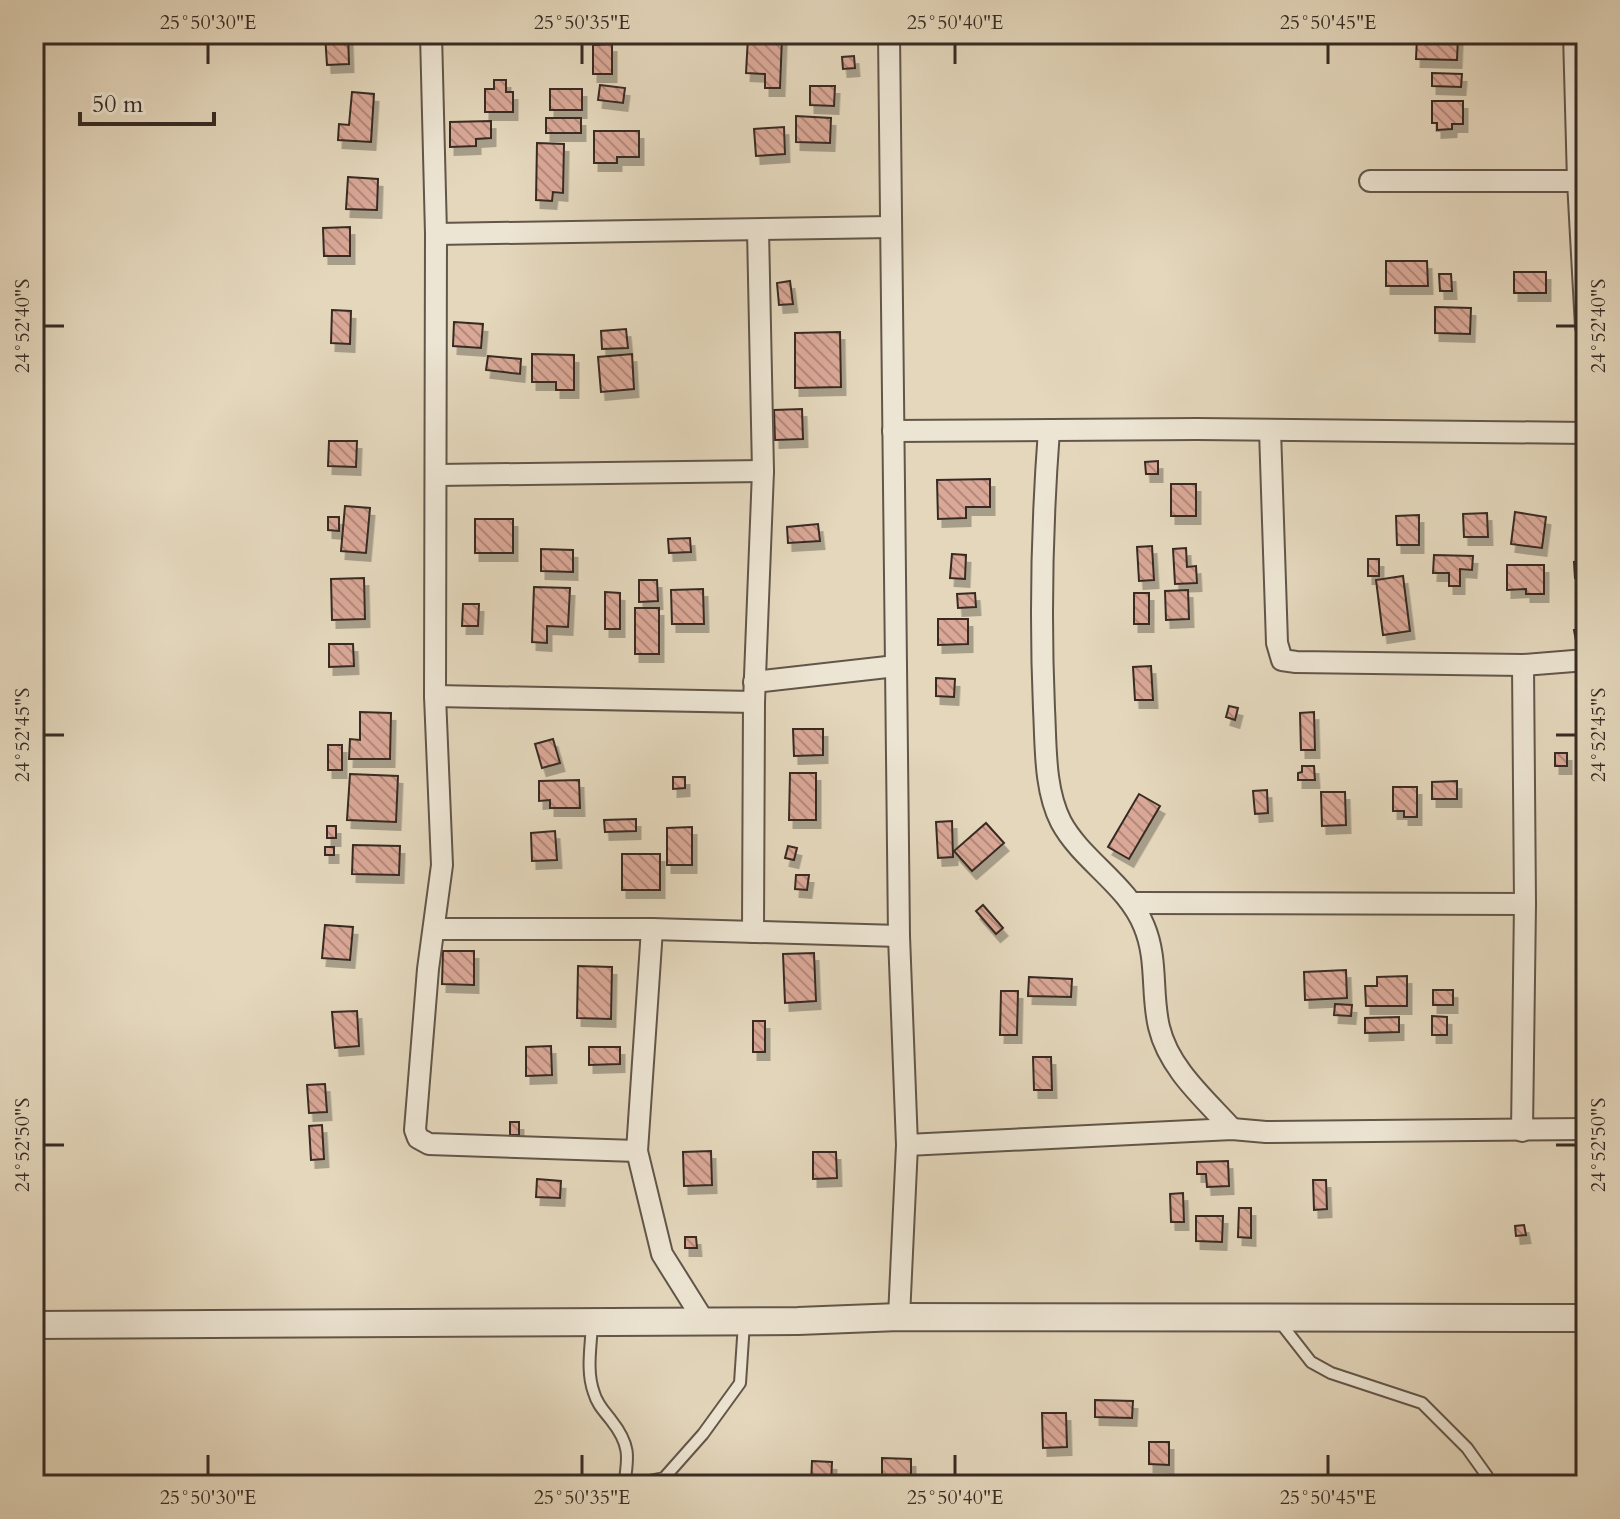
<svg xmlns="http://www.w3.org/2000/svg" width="1620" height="1519" font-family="Cardo,serif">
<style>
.building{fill:url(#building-back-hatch);stroke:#372b24;stroke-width:2;filter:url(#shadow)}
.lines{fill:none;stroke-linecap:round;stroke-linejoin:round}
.service-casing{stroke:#62564a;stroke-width:14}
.minor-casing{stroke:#62564a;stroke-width:24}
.tertiary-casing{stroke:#62564a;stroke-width:30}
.service{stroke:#ede5d3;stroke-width:10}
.minor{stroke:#ede5d3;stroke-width:20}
.tertiary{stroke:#ede5d3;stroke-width:26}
.ticks{fill:none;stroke:#372b24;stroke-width:3}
.neatline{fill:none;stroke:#372b24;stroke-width:3}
.ticks-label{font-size:20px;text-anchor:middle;fill:#372b24}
</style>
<defs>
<pattern id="building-back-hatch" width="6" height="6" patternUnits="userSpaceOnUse" patternTransform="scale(2)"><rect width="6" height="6" fill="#daa897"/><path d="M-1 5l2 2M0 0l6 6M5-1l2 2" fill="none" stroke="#b2897b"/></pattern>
<filter id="shadow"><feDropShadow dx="4.5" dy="8" stdDeviation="0" flood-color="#0004"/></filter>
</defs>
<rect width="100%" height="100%" fill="#e4d7bc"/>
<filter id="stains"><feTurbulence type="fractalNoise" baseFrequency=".0025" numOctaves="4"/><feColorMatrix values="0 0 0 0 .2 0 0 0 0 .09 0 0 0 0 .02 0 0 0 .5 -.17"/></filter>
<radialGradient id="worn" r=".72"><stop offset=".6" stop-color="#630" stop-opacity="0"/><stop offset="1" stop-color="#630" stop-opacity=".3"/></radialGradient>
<g class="building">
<path d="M325,34H348L349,64L327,65Z"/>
<path d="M748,37L782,38L780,88H765V74L746,73Z"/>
<path d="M1417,37L1458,38L1457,60L1416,59Z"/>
<path d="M612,44V74H593V45Z"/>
<path d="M854,56L855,68L843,69L842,57Z"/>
<path d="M1432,73L1462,74L1461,87L1432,86Z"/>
<path d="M494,80H506V92H513V112H485V89H494Z"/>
<path d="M600,85L625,88L623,103L598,100Z"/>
<path d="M810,86H835L834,106L810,105Z"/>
<rect x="550" y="89" width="32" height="21"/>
<path d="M352,92L374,94L371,142L338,140L339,124L349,125Z"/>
<path d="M1432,101H1463V124H1452V129L1437,130V123H1432Z"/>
<path d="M796,116L831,118L830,143L796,142Z"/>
<rect x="546" y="118" width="35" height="15"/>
<path d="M491,121V138L476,139V146L450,147V122Z"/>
<path d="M784,127L785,154L756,156L754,129Z"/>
<path d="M594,131H639V157H617V163H594Z"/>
<path d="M537,143L564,144L563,193L553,192L552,201L536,200Z"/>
<path d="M348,177L378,179L377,210L346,209Z"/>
<path d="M350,227V256H324L323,228Z"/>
<path d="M1386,261H1427L1428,286H1386Z"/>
<rect x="1514" y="272" width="32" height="21"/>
<path d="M1439,274H1451L1452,291H1440Z"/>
<path d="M790,281L793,304L779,305L777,283Z"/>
<path d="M1435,307L1471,308L1470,334L1435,333Z"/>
<path d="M332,310L351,311L350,344L331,343Z"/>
<path d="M454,322L483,324L481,348L453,346Z"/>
<path d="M626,329L628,348L602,349L601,331Z"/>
<path d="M840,332L841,387L795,388V333Z"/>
<path d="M532,354L574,355V390H556V382H532Z"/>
<path d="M632,354L634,389L601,392L598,357Z"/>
<path d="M488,356L521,359L520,374L486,370Z"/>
<path d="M802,409L803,439L775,440L774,410Z"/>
<path d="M329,441H357L356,467L328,466Z"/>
<path d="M1158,461V474H1146L1145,462Z"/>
<path d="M990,479V507H966V518L938,519L937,480Z"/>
<rect x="1171" y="484" width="25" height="32"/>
<path d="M345,506L370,508L366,553L341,551Z"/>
<path d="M1515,512L1546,517L1542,548L1511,544Z"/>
<path d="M1487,513L1488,537H1464L1463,514Z"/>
<path d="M1419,515V545H1397L1396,516Z"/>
<path d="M328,517H339V531L328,530Z"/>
<rect x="475" y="519" width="38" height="34"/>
<path d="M818,524L820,541L788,543L787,527Z"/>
<path d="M690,538L691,552L669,553L668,539Z"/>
<path d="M1152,546L1154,580L1139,581L1137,547Z"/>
<path d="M1186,548L1187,567L1196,566L1197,583L1175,584L1173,549Z"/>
<path d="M541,549L573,550V572L541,571Z"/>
<path d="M1585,553L1586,578H1575L1574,562L1585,561Z"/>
<path d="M952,554L966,555L965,579L950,578Z"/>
<path d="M1434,555L1473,556L1472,570L1460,569V586H1449V573H1433Z"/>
<rect x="1368" y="559" width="11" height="17"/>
<path d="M1507,565H1544V594H1526V589L1507,590Z"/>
<path d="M1403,576L1410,631L1383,635L1376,580Z"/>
<path d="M364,578L365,619L332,620L331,579Z"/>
<path d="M639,580H657L658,601L639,602Z"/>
<path d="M534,587L570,588L568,627L547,626V643L532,642Z"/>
<path d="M703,589L704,624H672L671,590Z"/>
<path d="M1188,590L1189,619L1166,620L1165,591Z"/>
<path d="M605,592L620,593V629H605Z"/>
<path d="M975,593L976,607L958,608L957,594Z"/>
<rect x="1134" y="593" width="15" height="31"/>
<path d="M463,604H479L478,626H462Z"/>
<rect x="635" y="608" width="24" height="46"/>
<path d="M938,619H968V644L938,645Z"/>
<path d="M1586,628V640L1576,641L1574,630Z"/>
<path d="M329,644H353L354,666L329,667Z"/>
<path d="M1151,666L1153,700H1135L1133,667Z"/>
<path d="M936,678L955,679L954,697L936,696Z"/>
<path d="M1229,706L1238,708L1235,720L1226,717Z"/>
<path d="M360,712L391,713L390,759H349L350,739L360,740Z"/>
<path d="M1314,712L1315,750H1301L1300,713Z"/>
<path d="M793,729H823V755L794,756Z"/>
<path d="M1576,738H1586V762H1577Z"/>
<path d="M553,739L560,763L542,768L535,744Z"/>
<rect x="328" y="745" width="14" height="25"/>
<rect x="1555" y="753" width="12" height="13"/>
<path d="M1302,766H1314L1315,780H1298V773L1302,772Z"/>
<path d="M790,773H816V820H789Z"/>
<path d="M350,774L398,776L396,822L347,820Z"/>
<path d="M673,777H685V788L673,789Z"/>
<path d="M579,780L580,808H550V800L539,801V781Z"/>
<path d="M1457,781V799H1432V782Z"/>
<path d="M1393,787H1417V817H1404V811H1393Z"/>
<path d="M1267,790L1268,813L1255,814L1253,791Z"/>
<path d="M1321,792H1345L1346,825L1322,826Z"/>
<path d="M1139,794L1160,806L1129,859L1108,847Z"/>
<path d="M1583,806H1586V826L1582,825Z"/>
<path d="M636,819V831L605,832L604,820Z"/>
<path d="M952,821L953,857L938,858L936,822Z"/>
<path d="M986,823L1004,843L972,871L954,851Z"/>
<rect x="327" y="826" width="9" height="12"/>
<path d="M692,827V865H667V828Z"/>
<path d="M555,831L557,860L532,861L531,833Z"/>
<path d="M353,845L400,846L399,875L352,874Z"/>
<path d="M788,846L797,848L794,860L785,858Z"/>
<rect x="325" y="847" width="9" height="8"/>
<rect x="622" y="854" width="38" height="36"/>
<path d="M796,875H809L807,890L795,889Z"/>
<path d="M983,905L1003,928L996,934L976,911Z"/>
<path d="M325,925L353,927L350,960L322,958Z"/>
<path d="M443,951H474V985L442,984Z"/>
<path d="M814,953L816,1001L785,1003L783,954Z"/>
<path d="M578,966L612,967L611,1019L577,1018Z"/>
<path d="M1346,970L1347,998L1305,1000L1304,972Z"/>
<path d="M1407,976V1006H1366L1365,986H1377V977Z"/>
<path d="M1029,977L1072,979L1071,997L1028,996Z"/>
<rect x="1433" y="990" width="20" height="15"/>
<path d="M1001,991H1018L1017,1035H1000Z"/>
<path d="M1335,1004L1352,1005L1351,1016L1334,1015Z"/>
<path d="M357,1011L359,1046L335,1048L332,1012Z"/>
<path d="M1432,1016L1447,1017V1035H1432Z"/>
<path d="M1399,1017V1032L1365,1033V1018Z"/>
<rect x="753" y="1021" width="12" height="31"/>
<path d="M1580,1044H1586V1068H1578Z"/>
<path d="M551,1046L552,1075L526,1076V1047Z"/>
<path d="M589,1047H620V1064L589,1065Z"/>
<path d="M1033,1057H1051L1052,1090H1034Z"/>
<path d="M325,1084L327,1112L309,1113L307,1085Z"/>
<rect x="510" y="1122" width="9" height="13"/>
<path d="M322,1125L324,1159L311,1160L309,1126Z"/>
<path d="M711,1151L712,1185L684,1186L683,1152Z"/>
<path d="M813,1152H836L837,1178L813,1179Z"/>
<path d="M1228,1161L1229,1186L1207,1187L1206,1174H1197V1162Z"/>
<path d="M537,1179L561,1181L560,1198L536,1197Z"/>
<path d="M1313,1180H1326L1327,1209L1314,1210Z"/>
<path d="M1183,1193L1184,1222H1171L1170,1194Z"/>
<path d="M1239,1208H1251V1238L1238,1237Z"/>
<path d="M1196,1216H1223L1222,1242L1196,1241Z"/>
<path d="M1524,1225L1526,1235L1516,1236L1515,1226Z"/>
<path d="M685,1237H696L697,1248H685Z"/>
<path d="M1095,1400L1133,1401L1132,1418L1095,1417Z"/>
<path d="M1042,1413H1066L1067,1447L1043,1448Z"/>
<path d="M1149,1442H1169V1465L1149,1464Z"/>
<path d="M882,1458L911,1459V1478H882Z"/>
<path d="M812,1461L832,1462L831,1485H811Z"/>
</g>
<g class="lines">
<defs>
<g id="service">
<path d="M1279,1321L1311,1362L1331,1373L1422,1403L1467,1448L1487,1476L1489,1485"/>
<path d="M592,1324C591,1346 586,1372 594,1393C597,1404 604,1411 611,1420C630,1444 629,1456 624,1485"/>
<path d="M629,1485L664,1478L703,1434L740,1383L744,1323"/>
</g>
<g id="minor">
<path d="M431,34L436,234L435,696L442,865L428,969L415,1130L418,1138L429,1144L637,1151"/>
<path d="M889,34L899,936L907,1145L899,1317"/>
<path d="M1370,181H1578L1574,34"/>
<path d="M1586,181H1578L1586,327"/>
<path d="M436,234L891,227"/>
<path d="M1049,430C1042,523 1040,615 1044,709C1046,745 1044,789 1061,822C1082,861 1127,884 1144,926C1158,959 1151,994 1159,1027C1169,1069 1205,1099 1232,1129"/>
<path d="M1270,430L1277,643L1282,660L1296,662L1523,665L1586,660"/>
<path d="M893,431L1197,429L1586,433"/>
<path d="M437,475L763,471"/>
<path d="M754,682L896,666"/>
<path d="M435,696L754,702"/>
<path d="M1132,903L1525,904"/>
<path d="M435,929H652L899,936"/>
<path d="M652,929L637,1151L662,1254L704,1321"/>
<path d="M753,932L754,702L763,471L758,230"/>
<path d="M1522,1131L1525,904L1523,665"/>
<path d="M907,1145L1232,1129L1266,1132L1586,1129"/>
</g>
<path id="tertiary" d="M34,1325L798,1321L899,1317L1586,1318"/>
</defs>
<use href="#service" class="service-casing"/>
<use href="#minor" class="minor-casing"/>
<use href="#tertiary" class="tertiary-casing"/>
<use href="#service" class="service"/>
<use href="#minor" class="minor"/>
<use href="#tertiary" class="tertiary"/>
</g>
<path class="ticks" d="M208,44V64M582,44V64M955,44V64M1328,44V64M44,326H64M1556,326H1576M44,735H64M1556,735H1576M44,1145H64M1556,1145H1576M208,1455V1475M582,1455V1475M955,1455V1475M1328,1455V1475"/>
<rect width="1620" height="1519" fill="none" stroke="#e4d7bc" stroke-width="88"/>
<path d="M80 112v12h134v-12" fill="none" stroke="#372b24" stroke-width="4"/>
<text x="92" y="112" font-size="24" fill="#372b24" stroke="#ede5d3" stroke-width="6" paint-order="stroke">50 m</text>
<rect x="44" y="44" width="1532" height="1431" class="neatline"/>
<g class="ticks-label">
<text x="208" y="29">25°50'30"E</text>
<text x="582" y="29">25°50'35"E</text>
<text x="955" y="29">25°50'40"E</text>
<text x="1328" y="29">25°50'45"E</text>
<text transform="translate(22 326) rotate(-90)" y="7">24°52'40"S</text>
<text transform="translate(1598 326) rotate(-90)" y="7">24°52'40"S</text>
<text transform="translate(22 735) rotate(-90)" y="7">24°52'45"S</text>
<text transform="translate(1598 735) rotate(-90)" y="7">24°52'45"S</text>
<text transform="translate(22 1145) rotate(-90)" y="7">24°52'50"S</text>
<text transform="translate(1598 1145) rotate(-90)" y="7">24°52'50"S</text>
<text x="208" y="1504">25°50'30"E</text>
<text x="582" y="1504">25°50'35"E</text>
<text x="955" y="1504">25°50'40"E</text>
<text x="1328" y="1504">25°50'45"E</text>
</g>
<rect width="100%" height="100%" filter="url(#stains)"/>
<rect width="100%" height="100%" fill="url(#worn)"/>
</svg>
